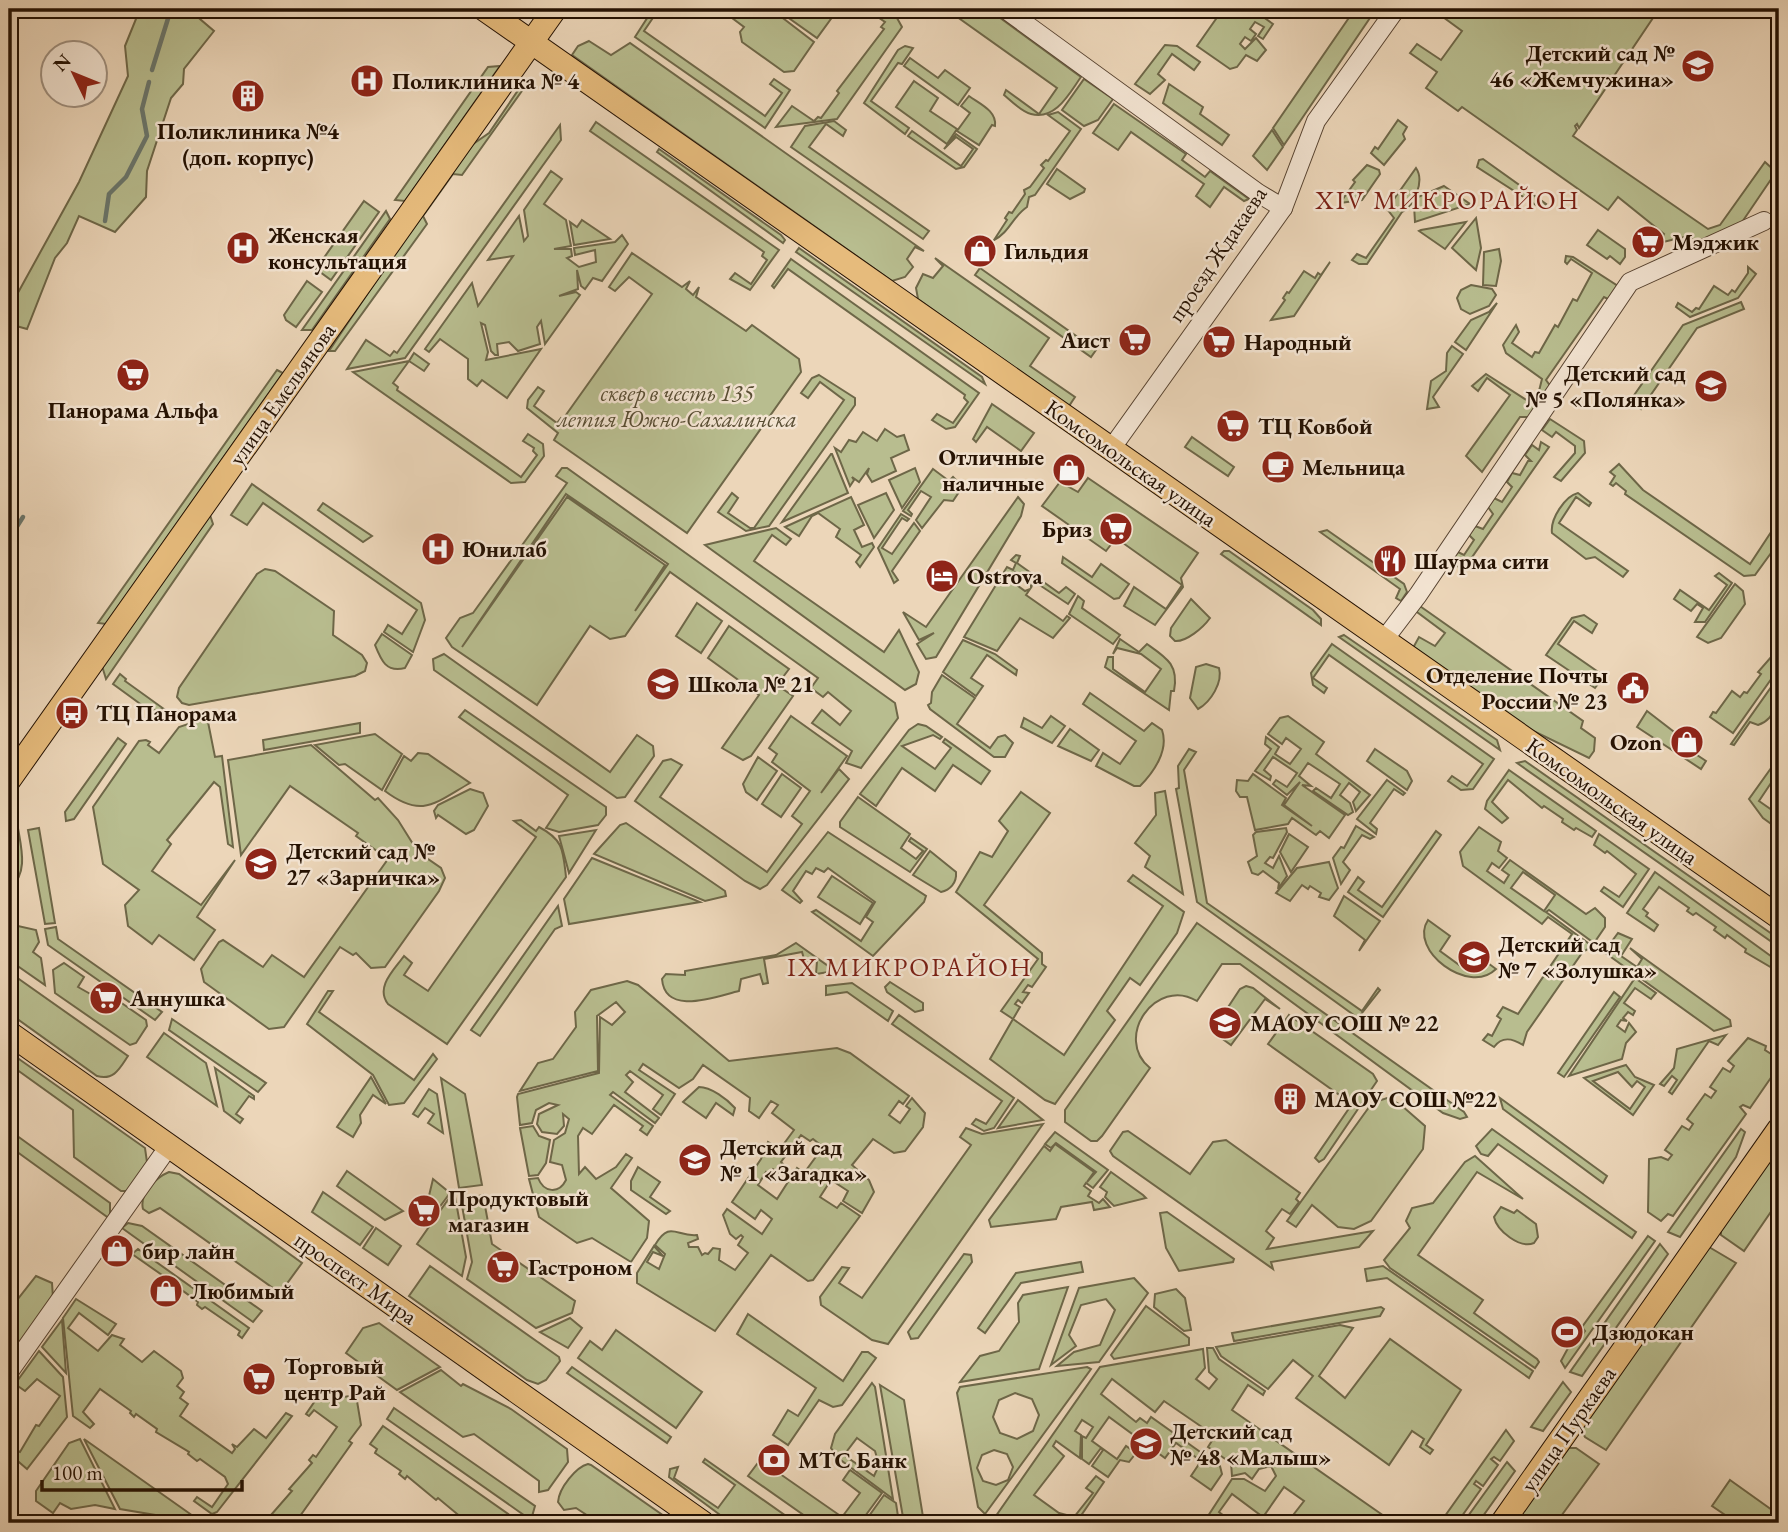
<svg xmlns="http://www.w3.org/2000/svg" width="1788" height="1532" font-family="'EB Garamond',serif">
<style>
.green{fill:#b8bd8f;stroke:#6e6748;stroke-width:2;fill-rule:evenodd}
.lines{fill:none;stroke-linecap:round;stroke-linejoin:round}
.stream{stroke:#6a766c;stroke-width:4.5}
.minor-casing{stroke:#564230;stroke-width:20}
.major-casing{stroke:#241102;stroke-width:25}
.minor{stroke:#f3e4d2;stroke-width:18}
.major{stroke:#e6bb7c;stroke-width:23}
.labels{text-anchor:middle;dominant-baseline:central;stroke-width:5;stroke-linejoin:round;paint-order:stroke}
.poi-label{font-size:23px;font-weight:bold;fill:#241102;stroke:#f3e4d2;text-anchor:start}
.street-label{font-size:23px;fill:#241102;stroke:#f3e4d2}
.park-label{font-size:23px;font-style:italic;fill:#584d33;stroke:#f3e4d2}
.quarter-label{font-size:26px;letter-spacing:2px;fill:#7a1f14;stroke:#f3e4d2}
</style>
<rect width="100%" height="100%" fill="#ecd6b9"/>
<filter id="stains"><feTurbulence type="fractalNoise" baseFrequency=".00286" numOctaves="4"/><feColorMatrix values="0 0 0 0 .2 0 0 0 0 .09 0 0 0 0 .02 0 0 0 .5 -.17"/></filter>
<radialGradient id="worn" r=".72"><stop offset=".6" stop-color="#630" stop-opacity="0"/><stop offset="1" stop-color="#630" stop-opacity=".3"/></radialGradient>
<g class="green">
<path d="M140,9H208L200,19L214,31L184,69L183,84L171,98L147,171L146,197L115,232L79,216L67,243L55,258L27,329L9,324V309L79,182L128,76L125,46Z"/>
<path d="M653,9H659L644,31L765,116L782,93L770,84L774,79L790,90L765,128L635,37Z"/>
<path d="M724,9H771L814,42L794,71L784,72L742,42L740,32L744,27L724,12Z"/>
<path d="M776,9H831L833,16L817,38Z"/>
<path d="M866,9H892L902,27L837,119L776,127L792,106L814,121L818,117L821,118L839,93L837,91L884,29L881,27L885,22Z"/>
<path d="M946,9H988L1081,77C1070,92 1056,121 1031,114C1022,112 1011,101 1004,95L1006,90L1039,114L1057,88Z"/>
<path d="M1223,9H1252L1273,24L1263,39L1258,36L1264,27L1255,22L1250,29L1256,34L1251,41L1245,37L1240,44L1245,49L1256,38L1266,50L1257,61L1246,55L1237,67L1230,69L1197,46Z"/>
<path d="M1355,9H1376L1284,145L1273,128Z"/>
<path d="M1432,9H1659L1579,128L1577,124L1575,126L1577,130L1573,136L1708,229L1720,225L1765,162L1776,172L1738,228L1698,243L1688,236L1659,243L1664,234L1618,197L1608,210L1462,107L1458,111L1426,88L1437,72L1410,53L1417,44L1441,60L1462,31Z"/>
<path d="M589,41L611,55L630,43L924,251L915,247L907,259L913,267L905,277L892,281L572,55L578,46Z"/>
<path d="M1165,45L1177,46L1200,62L1194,70L1172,54L1158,74L1165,80L1150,94L1135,84Z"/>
<path d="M905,46L913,48L902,64L898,63L871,101L909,128L905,134L864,103L898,50Z"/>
<path d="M910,58L938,78L945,70L970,88L958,105L904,66Z"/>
<path d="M500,66L405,201L395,200L488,67Z"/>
<path d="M1084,79L1113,99L1098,120L1084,126L1062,110Z"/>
<path d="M914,81L938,98L930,111L957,129L947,144L896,107Z"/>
<path d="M1169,84L1203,107L1200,114L1229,135L1222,145L1163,103Z"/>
<path d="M521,86L524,88L462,175L453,174L423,216L427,224L335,351H329L463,151L489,133Z"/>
<path d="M969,96C980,104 997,111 995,126L992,125L979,145L957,131L970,113L961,106Z"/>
<path d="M1114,104L1186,154L1182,160L1205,177L1210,171L1249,199L1244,201L1224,187L1210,207L1196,196L1204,184L1131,132L1118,150L1093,133Z"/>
<path d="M1058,112L1081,129L1035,195L1029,197L1027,207C1013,216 1009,233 994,240L1007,220L1005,218L1009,212L1012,213L1025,194L1024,190L1030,187L1044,168L1041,165L1046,160L1048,161L1070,131L1048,115Z"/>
<path d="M1398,120L1407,127L1403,134L1405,139L1384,165L1371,153L1375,147L1378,149Z"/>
<path d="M834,121L846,130L843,136L826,124L809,147L929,231L923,239L791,147L805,126Z"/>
<path d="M596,122L779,250L750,290L730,279L735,273L751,284L767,260L762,256L764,252L590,131Z"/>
<path d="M560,125L561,140L405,358L347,369L366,340L390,356L394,351L397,353Z"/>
<path d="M1272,130L1283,147L1267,170L1253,156Z"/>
<path d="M912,131L961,166L973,149L956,137L944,149L956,134L977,149L964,167L956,169L908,136Z"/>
<path d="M659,149L781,235L785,240L783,243L657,152Z"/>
<path d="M1483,159L1546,204L1542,209L1477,167L1479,160Z"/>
<path d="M1367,165L1379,170L1380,174L1362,200L1340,203L1355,182L1353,180Z"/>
<path d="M1416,168C1425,181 1414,206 1402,212L1367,264H1359L1352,260L1357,254L1366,258L1394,218L1387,209Z"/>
<path d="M1057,169L1085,189L1084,192L1070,199L1047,184Z"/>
<path d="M551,171L562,179L544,204L566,220L571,246L554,249H571L572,256L567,258L579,267L596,262L595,250L575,255L574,248L615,242L622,235L628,244L602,281L593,278L585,289L581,286L577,270L578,289L559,296L576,292L580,295L545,344L541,321L537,327L540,344L518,351L509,342L497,344L498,355H495L491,351L485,325L481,323L488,352L486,360L541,349L507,398L482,380L477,386L468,379V359L440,339L429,352L425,349L472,283L478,306L513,256L488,260L519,216L524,241L528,236L524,210Z"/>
<path d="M1444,186L1470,204L1415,222L1414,205L1418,197Z"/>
<path d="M364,201L379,212L331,280L316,269Z"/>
<path d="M386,211L390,219L312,330H302Z"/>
<path d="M1476,218L1481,248L1476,270L1452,248Z"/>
<path d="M582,220L610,239L574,245L570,222L577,227Z"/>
<path d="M1466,222L1445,249L1419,231L1421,230Z"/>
<path d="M1598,230L1625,249V257L1620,264L1610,256L1607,259L1587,245Z"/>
<path d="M799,248L982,377L985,384L796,252Z"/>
<path d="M1499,249L1501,261L1496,286L1483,285L1484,252Z"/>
<path d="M632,253L682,287L690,281L686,289L693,295L699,287L696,297L746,331L752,325L799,359L801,372L687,533L554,440L558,433L527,408L528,400L538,387L544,391L534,406L557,423L561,418L563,419L652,294L629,277L615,291L609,287Z"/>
<path d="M1566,256L1573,257L1621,288L1610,300L1604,297L1546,380L1551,387L1545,394L1539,391L1542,379L1506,353L1503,345L1516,325L1519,332L1512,343L1532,357L1535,352L1539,353L1555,325L1558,327L1573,299L1577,301L1592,273L1571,259L1567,264L1565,262Z"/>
<path d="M935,258L1049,338L1030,366L1075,397L1069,406L918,299L916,288L923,274L933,278L943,266Z"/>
<path d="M791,259L979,393L955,427L946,429L932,420L937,414L953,423L968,402L964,398L965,395L788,269L774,288L772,286Z"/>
<path d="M1330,262L1294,316L1271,320L1285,300L1283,298L1287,292L1289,293L1304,271L1315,278L1318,273L1321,275Z"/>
<path d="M1748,267L1756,274L1738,298L1690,317L1676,307L1678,303L1692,312L1696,308L1699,309L1714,286L1728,295L1732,290L1735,292L1748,273Z"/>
<path d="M980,268L1096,350L1091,357L975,275Z"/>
<path d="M307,281L322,292L296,327L286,320L284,315Z"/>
<path d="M1471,285L1492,289L1496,295L1489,306L1470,314L1461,309L1457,298L1461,290Z"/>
<path d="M1741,302L1744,309L1697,328L1641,409L1630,401L1683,325Z"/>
<path d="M1497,303L1466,350L1455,342L1471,320L1489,312Z"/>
<path d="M1452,346L1463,354L1433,397L1439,407L1427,409L1431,381L1446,371L1447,353Z"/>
<path d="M414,353L429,364L424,371L409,361L393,383L398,387L397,390L521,477L537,455L533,451L534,448L523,441L528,434L543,444L544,456L525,482L511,483L353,372L409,361Z"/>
<path d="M277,370L283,373L106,624L98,623Z"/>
<path d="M1486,374L1528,401L1529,399L1536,408L1532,417H1520L1482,472L1466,456L1510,395L1487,378L1478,391L1472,386Z"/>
<path d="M819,375L855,398V405L769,526L746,531L718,512L732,493L738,498L728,513L750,528H754L844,400L820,382L808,398L801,393L812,378Z"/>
<path d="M992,404L1034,433L1021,451L987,427L976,442L973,439Z"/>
<path d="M1550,419L1584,441L1585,453L1561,481L1554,477L1575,453V446L1556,432L1552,437L1542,430Z"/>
<path d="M885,429L897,437L904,435L909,450L891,458L896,471L872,482L867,474L869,468L859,482L852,477L854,480L850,486L835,448L841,452L849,440L856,442L863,432L877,441Z"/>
<path d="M1192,437L1234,467L1228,476L1185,447Z"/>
<path d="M1541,442L1549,447L1463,570L1451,561L1458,552L1464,555L1474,540L1469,535L1475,526L1483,529L1493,514L1488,507L1494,498L1502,502L1512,487L1507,482L1512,473L1520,475L1528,461H1531L1525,455L1532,445L1539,450Z"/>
<path d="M832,454L848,493L782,522L831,454Z"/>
<path d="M1619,464L1643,490L1750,564L1779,520V542L1755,575L1744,576L1625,494L1626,491L1616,483L1613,486L1610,484L1615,476L1610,472Z"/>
<path d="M562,468H567L895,703L898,718L861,768L846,763L852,751L812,723L822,710L840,725L851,711L828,692L823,697L811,688L818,678L670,572L625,636L610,639L590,626L537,705L452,647L446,638L460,618L473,613L567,483L556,476ZM566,494L668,564L635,611L665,565L567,497L462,647Z"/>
<path d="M915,468L920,482L902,508L889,480Z"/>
<path d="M933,469L949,481L953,477L958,482L959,492L953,501L944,500L922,528L916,520L931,497L921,491L908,510L912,514L911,516L903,511Z"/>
<path d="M1088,478L1198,553L1181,578L1183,587L1155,625L1124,606L1134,587L1166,609L1182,585L1116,538L1106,551L1042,506L1060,482L1078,492Z"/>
<path d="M252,484L421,603L425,620L413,652L384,632L388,625L402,634L417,610L263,503L247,525L231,515Z"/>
<path d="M886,493L894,510L874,538L858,505Z"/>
<path d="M1578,493L1591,503L1589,506L1576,497L1559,523L1628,571L1623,577L1595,557L1586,559L1552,533C1550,519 1565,496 1578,493Z"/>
<path d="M851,497L864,525L854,530L862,547L872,543L874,547L860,567L856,562L861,555L836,537L840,529L818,513L812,516L799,536L785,527Z"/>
<path d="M1018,497L1024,504L1021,516L936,657L926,659L917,644L934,633L919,640L903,612L926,627Z"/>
<path d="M323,503L372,536L363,542L318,510Z"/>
<path d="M901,514L909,519L907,521L902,518L882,548L892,554L914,523L920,531L892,571L898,580L894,583L878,548Z"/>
<path d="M210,515L213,524L106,679L102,666Z"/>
<path d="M776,528L791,539L786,545L772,535L754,561L884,652L899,630L919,672L916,684L905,690L705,545Z"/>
<path d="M1327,530L1404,584L1407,592L1401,601L1396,598L1400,589L1320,532Z"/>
<path d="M1224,551H1229L1313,610L1321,619V625L1221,554Z"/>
<path d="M1016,555L1020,556L1017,563L1059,593L1066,587L1075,594L1068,604L1035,582L1031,587V583L1015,572L1010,580L1025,591L1030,589L1026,595L1063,621L1067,616L1070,618L1053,638L1020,618L997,651L964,637L1007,567L1013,570L1016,563L1011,560Z"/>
<path d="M1063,557L1092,577L1101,564L1129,584L1119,598L1114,599L1062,563Z"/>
<path d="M265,569L275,571L334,611L333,635L362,655L367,663L365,671L355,676L189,705L182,703L177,697L179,688L257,574Z"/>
<path d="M1719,573L1732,583L1705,622H1695L1703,608L1697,604L1691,611L1674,599L1680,590L1709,610L1727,585L1715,576Z"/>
<path d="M1735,584L1743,591L1745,604L1721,638L1708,643L1697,637Z"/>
<path d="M1078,596L1084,601L1082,608L1120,635L1113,644L1069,614Z"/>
<path d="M1191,599L1210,618C1203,628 1186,642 1175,641L1170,636L1171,628Z"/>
<path d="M697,603L722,621L701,653L676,636Z"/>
<path d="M1417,604L1583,721L1581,728L1595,738L1594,751L1589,758L1523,726L1413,648L1419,637L1435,646L1445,633L1413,609Z"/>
<path d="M1584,615L1597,624L1592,633L1574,621L1558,644L1604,676L1595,688L1546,655L1572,618Z"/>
<path d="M729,626L789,669L777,685L793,696L751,756L743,760L722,748L759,695L708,658Z"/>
<path d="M382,634L412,655L405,668C386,673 381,660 375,645Z"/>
<path d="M1344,635L1497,740L1500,750L1339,637Z"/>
<path d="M1120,639L1139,652L1147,644C1167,658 1179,665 1174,691H1171L1169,710L1105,667L1108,657H1113V669L1145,692L1161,669L1141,654L1117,648L1113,654Z"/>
<path d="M963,640L995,654L1017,670L1016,675L987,655L971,678L983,686L976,696L943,672Z"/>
<path d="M1332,644L1494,759L1473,789L1461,790L1448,781L1452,776L1467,786L1483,764L1329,655L1313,678L1327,688L1324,693L1313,685L1311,673Z"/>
<path d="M1779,648V668L1733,733L1710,717L1713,712L1716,713L1732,691L1740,697L1744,692L1747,693L1761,674L1758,672Z"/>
<path d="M444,654L610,772L637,735L653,746L654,756L625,797L617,798L434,670L433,659Z"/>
<path d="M1206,664L1219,668C1223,682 1211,702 1198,709L1190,698L1196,667Z"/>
<path d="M120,674L126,679L125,681L164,709L150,711L113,684Z"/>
<path d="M942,675L975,698L957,724L990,748L998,737L1005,735L1013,743L1005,757H994L930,709L928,705L931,703L932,692Z"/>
<path d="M1779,676C1779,694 1778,719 1758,725L1750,722L1734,745L1731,744Z"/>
<path d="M1090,693L1144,731L1152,723L1162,730C1169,750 1154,772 1140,786H1134L1096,766L1103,753L1120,764L1136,741L1083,704Z"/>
<path d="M465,710L606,807V815L598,825L559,832L546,828L568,795L459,717Z"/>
<path d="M1647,711L1682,738L1679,743L1706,761L1701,769L1637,727Z"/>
<path d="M791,716L847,756L821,793L839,769L849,779L767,885L760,889L745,881L635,801L663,761L671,759L682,765L660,797L767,872L802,824L792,816L810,791L772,762L777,754L769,748Z"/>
<path d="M1051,716L1065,726L1052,743L1021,727L1024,718L1042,728Z"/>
<path d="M1288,716L1324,742L1316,754L1370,795L1356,811L1353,802L1360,792L1349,783L1340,795L1350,803L1353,812L1348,815L1313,791L1316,788L1331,798L1340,784L1308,763L1299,776L1311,786L1302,785L1345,815L1329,838L1320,831L1316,835L1292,818L1288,824L1255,830L1247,797H1240L1236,791L1237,780L1248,781L1253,774L1286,798L1282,805L1312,826L1284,805L1300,782L1287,795L1273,784L1276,780L1287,787L1297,773L1273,757L1264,770L1271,776L1270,780L1255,771L1271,749L1265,744L1266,737L1279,747L1275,754L1290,764L1301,749L1286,738L1282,744L1268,734L1280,718Z"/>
<path d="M203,719L208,722L215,757L222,756L233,847L228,844L220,787L214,782L167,840L171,844L152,871L201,905L235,860L197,917L215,930L194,960L159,935L152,944L128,926L125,905L139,890L103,864L93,807L139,741L146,740L150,742L148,745L159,753L179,727Z"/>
<path d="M360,723V733L264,750L263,740Z"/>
<path d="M918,724L926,726L942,737L940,739L933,735L902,746L935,769L951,748L943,742L945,739L990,771L981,784L953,765L935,791L902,768L876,806L860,794L909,730Z"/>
<path d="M1070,729L1099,750L1091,761L1058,746Z"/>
<path d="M375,734L402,754L382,790L345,764L339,765L315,745Z"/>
<path d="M118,738L126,744L74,819L66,821L65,812Z"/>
<path d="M311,745L375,800L378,798L398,820L418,852L441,868L445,878L439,891L385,967L371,968L356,953L353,955L340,947L284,1027L269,1029L204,982L201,969L219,942L223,940L263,967L272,955L304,977L388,859L356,836L358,833L290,786L241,855L228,760Z"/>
<path d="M1189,749L1196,752L1184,770L1207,903L1362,1011L1378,988L1380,990L1358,1018L1197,902L1176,789L1179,788L1178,766Z"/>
<path d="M1375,749L1407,771L1412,781L1407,790L1367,761Z"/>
<path d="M418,753L428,754L470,783C435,803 422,819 385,791L404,756L411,761Z"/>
<path d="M758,757L777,771L757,800L746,792L743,784Z"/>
<path d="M1525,761L1779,939V947L1517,763Z"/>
<path d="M1774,764L1779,771L1759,801L1779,815L1774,826L1763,818L1749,799Z"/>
<path d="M1509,770L1596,831L1592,837L1576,828L1574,830L1562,822L1563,819L1544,806L1542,808L1508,780L1492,802L1508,818L1502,823L1485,809L1487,801Z"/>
<path d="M782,774L801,788L781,817L762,804Z"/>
<path d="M1387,780L1405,793L1403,795L1394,789L1370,823L1377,829L1376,834L1357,819Z"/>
<path d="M470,789L483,793L488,806L474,830L466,834L438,815L436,818L434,811L438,805Z"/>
<path d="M1165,791L1183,894L1145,867L1150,856L1135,843L1156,815L1155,793Z"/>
<path d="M1021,792L1050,813L984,905L1042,953V964L1046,967L1032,987L1028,985L1023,992L1029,993L1022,1003L1018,1000L1015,1004L1020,1007L1013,1019L1064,1055L1163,906L1128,881L1133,875L1184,912L1177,933L1140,985L1130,978L1107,1011L1115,1020L1055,1104L1045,1100L990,1059L1013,1019L1001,1011L1038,959L956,892L980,852L992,857L1008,831L999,821Z"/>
<path d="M858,797L910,834L901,848L916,859L923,851L909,841L911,838L927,849L910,872L840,827V822Z"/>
<path d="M521,820L536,831L539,827C564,840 563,851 566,877L447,1044L388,1004C375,987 394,970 404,956L412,963L404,975L428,991L536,837L514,821Z"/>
<path d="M17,822C20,844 30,872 10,888L9,834Z"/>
<path d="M626,823L725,891L726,896L705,901L594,854L620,825Z"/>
<path d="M1356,826L1374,837L1370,839L1362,835L1343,862L1350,870L1341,884L1333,858L1341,847L1344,848Z"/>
<path d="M1479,827L1501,842L1498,851L1507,858L1499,868L1492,863L1487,871L1504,883L1509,875L1502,870L1510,860L1586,914L1595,908L1605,918V927L1594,943L1549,910L1546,912L1592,946L1582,953L1527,1032L1523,1045C1512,1038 1502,1036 1494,1047L1483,1040L1488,1034L1492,1036L1501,1019L1497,1016L1503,1007L1518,1014L1572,934L1548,917L1542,924L1463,866L1460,852ZM1523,872L1555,895L1544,911L1511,888Z"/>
<path d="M39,828L55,923L45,924L28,830Z"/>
<path d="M1286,828L1287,832L1273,858L1270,857L1265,863L1273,868L1279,856L1287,876L1278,889L1279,883L1263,871L1258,875L1252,873L1248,862L1257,856L1253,835L1256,832Z"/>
<path d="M596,830L569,873L559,836Z"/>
<path d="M1436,831L1441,835L1383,917L1348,892L1358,877L1364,882L1358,890L1382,907Z"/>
<path d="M828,832L926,896L924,902L873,956L812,912L816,910L861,941L873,922L866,917L875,902L828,868L824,872L816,868L812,874L806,871L793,891L802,901L800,903L782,890Z"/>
<path d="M1289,834L1308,847L1291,872L1280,852Z"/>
<path d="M1599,834L1649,869L1623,907L1601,891L1604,887L1619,897L1636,874L1607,851L1605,853L1594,845Z"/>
<path d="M930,851L956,872C957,883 950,890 941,892L913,875Z"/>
<path d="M592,858L700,902L569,924L564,899Z"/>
<path d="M1329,862L1338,888L1329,900L1319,897L1321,893L1310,886L1308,889L1302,885L1290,901L1276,893L1297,868Z"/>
<path d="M1655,872L1779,962V972L1745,952L1746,949L1727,935L1725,938L1714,930L1716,927L1696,913L1693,915L1687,911L1689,908L1659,887L1643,909L1648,913L1646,916L1658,925L1654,931L1627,913Z"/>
<path d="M832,876L873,903L860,924L818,897Z"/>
<path d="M1344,896L1380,921L1359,951L1365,940L1334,916Z"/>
<path d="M558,906L562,926L555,929L480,1036L471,1030Z"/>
<path d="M1428,920L1450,936L1440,951L1462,967L1473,952L1496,969C1469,996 1408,950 1428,920Z"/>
<path d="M1197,923L1464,1112L1467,1117L1460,1119L1443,1113L1240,964H1222L1197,1001C1156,976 1113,1038 1150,1068L1102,1136L1097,1141H1091L1065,1122V1110Z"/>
<path d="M9,924L36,930L39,942L33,952L41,958L45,985L9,960Z"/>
<path d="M56,927L58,939L162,1012L155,1020L48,945L45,929Z"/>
<path d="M1618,933L1632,939L1621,956L1637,967L1642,959L1630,948L1730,1020L1731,1026L1714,1031L1604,952Z"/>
<path d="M796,943L835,971L816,974L817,961L807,962L806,966L802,952L764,959L768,983L763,984L760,974L741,979L739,991C717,996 665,1017 662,979L666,974L685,975V971L776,955Z"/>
<path d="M64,963L84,977L78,987L94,996L100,988L146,1020L147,1026L136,1043L130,1045L55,993L53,970Z"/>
<path d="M9,972L128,1056C120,1068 114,1081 97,1076L9,1013Z"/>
<path d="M1635,978L1656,993L1651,999L1635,988L1624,1003L1635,1011L1633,1015L1628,1012L1623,1018L1627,1021L1621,1020L1617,1026L1625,1032L1629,1023L1636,1032L1626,1043L1622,1059L1569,1076Z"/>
<path d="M627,981L638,985L729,1061L837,1048L850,1053L909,1096L903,1104L899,1101L889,1115L900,1123L910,1109L906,1106L912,1098L925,1113L923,1127L905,1151L894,1153L873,1139L852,1165L869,1180L874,1192L862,1213L843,1201L848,1191L831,1180L820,1197L837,1208L841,1203L860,1216L813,1280L808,1281L771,1255L715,1331L637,1283V1273L654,1246L663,1256L653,1252L647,1262L659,1269L665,1254L655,1245C670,1220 676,1237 697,1235L698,1239L688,1243L689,1247H698L702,1255L705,1253L708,1254L713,1248L720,1249L719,1260L735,1270L748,1253L738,1245L743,1237L741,1235L736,1239L730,1234L723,1215L727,1209L762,1234L772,1219L761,1210L755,1219L732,1202L761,1159L768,1142L780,1149L794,1130L772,1113L778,1105L771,1101L759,1118L749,1111L750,1098L703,1065L693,1079L679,1088L643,1064L639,1070L675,1094L661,1115L653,1109L663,1095L630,1071L626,1075L633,1082L625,1092L659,1118L655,1123L613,1092L610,1095L653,1126L647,1135L640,1130L643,1126L614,1105L592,1134L583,1128L578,1136L579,1174L585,1167L596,1179L616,1167L626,1154L632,1158L611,1188L649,1221L647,1238L631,1262L592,1238L577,1243L539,1217L529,1179L538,1178C544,1193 559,1194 566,1180L562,1165L550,1162L554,1140L565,1133L569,1119L563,1114L564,1126L557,1134L542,1132L537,1124L539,1114L558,1105L549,1103L536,1110L532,1123L520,1125L517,1097L518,1094L599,1073L600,1017L612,1025L625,1012L616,1002L597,1016L598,1071L520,1091L538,1063L553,1059L576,1027L575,1012L591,990ZM801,1135L810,1141L813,1139L823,1147L804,1173L797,1168L777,1199L758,1185L766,1172L769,1174L773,1169L779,1173L785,1166L781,1162Z"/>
<path d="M890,982L923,1003V1010L915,1012L887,992L885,987Z"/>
<path d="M852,983L893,1011L888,1021L847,992L826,995V986Z"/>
<path d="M1246,986L1253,988L1280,1009L1265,999L1231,1045L1217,1035L1215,1027L1240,989Z"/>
<path d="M328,991H333L319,1012L414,1080L433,1054L437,1059L404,1103L389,1105L373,1075L307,1024Z"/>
<path d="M1614,992L1620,997L1564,1077L1558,1073Z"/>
<path d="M899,1015L1014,1098L994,1128L984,1131L972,1124L976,1119L986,1124L1002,1101L892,1024Z"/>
<path d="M1289,1015L1373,1074L1377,1081L1324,1159L1319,1162L1315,1158L1352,1104L1268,1044Z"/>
<path d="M172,1019L266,1083L258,1092L169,1030Z"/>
<path d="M164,1033L206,1063L217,1106L147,1057Z"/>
<path d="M1726,1035L1718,1045L1709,1041L1672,1094L1669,1092L1677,1080L1672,1076L1664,1086L1660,1084L1674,1068L1677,1049Z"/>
<path d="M1748,1038L1766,1046L1765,1050L1779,1059V1066L1750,1108L1743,1105L1740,1107L1746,1114L1673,1216L1668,1214L1661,1221L1648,1212L1649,1159L1661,1157L1668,1160L1672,1155L1665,1150L1682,1126L1689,1130L1693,1124L1687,1119L1705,1094L1711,1098L1716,1091L1710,1087L1723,1068L1730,1072L1734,1066L1728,1061Z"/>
<path d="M9,1052L145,1148L147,1162L129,1191H121L74,1157L73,1110L9,1064Z"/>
<path d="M1626,1065L1635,1077L1654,1085L1633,1115L1584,1078ZM1618,1072L1632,1087L1637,1081L1645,1087L1630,1109L1593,1081Z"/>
<path d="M215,1068L254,1096V1099L249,1096L236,1114L243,1119L240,1123L224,1111Z"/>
<path d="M371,1077L386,1104L373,1095L360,1115L361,1123L353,1137L337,1127Z"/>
<path d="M441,1078L465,1094L482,1185L459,1188Z"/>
<path d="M699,1087C711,1087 727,1099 735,1108L733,1115L716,1103L706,1118L683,1102Z"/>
<path d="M429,1089L437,1094L443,1133L428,1123L434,1114L425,1108L418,1117L413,1114Z"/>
<path d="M1387,1098L1401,1105L1425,1126L1423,1149L1371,1221L1354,1229L1338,1227L1312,1205L1296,1227L1287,1221L1372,1103Z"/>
<path d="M1500,1098L1607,1176L1603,1183L1503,1109Z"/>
<path d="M1018,1100L1043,1120L998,1128Z"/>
<path d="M1043,1124L888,1344L872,1340L821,1305L820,1297L842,1267L849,1268L839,1283L862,1298L971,1145L960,1137L966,1128L982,1134Z"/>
<path d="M533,1126L539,1136L550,1140L546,1163L538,1175L529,1176L520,1128Z"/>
<path d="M1492,1129L1636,1232L1632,1238L1498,1144L1488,1156L1481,1154L1476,1146Z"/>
<path d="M1741,1129L1745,1132L1736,1157L1680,1237L1668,1232Z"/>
<path d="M9,1130L110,1203V1219L9,1146Z"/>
<path d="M1128,1131L1190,1174L1213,1142L1226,1140L1300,1193L1296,1199L1299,1202L1290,1214L1282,1209L1266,1231L1274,1238L1267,1249L1373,1231L1359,1247L1271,1262L1273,1269L1113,1156L1110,1151L1123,1132Z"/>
<path d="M1055,1132L1108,1170L1093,1188L1086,1183L1084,1186L1091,1191L1088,1196L1099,1203L1103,1199L1110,1207L1094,1210L1092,1202L1061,1207L1056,1219L991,1227L989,1220L1044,1146L1050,1151L1055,1144L1094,1172L1087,1182L1096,1172L1056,1143L1051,1148L1045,1144Z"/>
<path d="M1779,1147V1200L1744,1251L1721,1235V1229Z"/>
<path d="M1475,1156L1523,1199L1477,1172L1418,1255L1483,1300L1474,1313L1537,1359L1539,1362L1535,1368L1390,1268L1384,1260L1410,1228L1406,1221L1412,1208L1433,1203L1465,1162Z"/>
<path d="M638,1167L660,1182L650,1197L670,1211L666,1214L631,1190V1181Z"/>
<path d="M347,1171L403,1211L385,1220L337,1186Z"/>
<path d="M169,1172L179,1174L302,1263L280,1293L160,1208L149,1213L143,1209C139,1193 157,1177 169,1172Z"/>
<path d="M1111,1172L1143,1195L1146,1198L1114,1206L1105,1197L1107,1192L1100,1187Z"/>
<path d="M433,1179L450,1193L427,1224L422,1225Z"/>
<path d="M454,1191L466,1257L462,1276L417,1244Z"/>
<path d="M323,1192L373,1227L360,1245L312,1212Z"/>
<path d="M483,1195L492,1244L575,1301L572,1313L536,1328L467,1279L472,1262L461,1200Z"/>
<path d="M1501,1207L1514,1213L1517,1210L1536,1224L1538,1237L1534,1243C1520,1249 1497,1231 1494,1217Z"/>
<path d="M1167,1212L1234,1259L1233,1262L1179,1271L1166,1248L1160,1213Z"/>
<path d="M128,1223L142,1226L262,1311L253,1322L122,1228Z"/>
<path d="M376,1228L401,1246L388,1265L363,1248Z"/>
<path d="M1648,1236L1655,1241L1565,1368L1561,1361L1574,1337L1580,1338L1585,1331L1582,1327Z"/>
<path d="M1660,1244L1668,1254L1582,1376L1570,1372Z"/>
<path d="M1709,1247L1736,1263L1606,1450L1585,1437L1581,1429Z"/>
<path d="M138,1249L249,1328L242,1338L238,1335L240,1331L205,1307L202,1309L197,1305L198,1302L168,1280L166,1283L160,1278L162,1275L132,1254Z"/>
<path d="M964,1254L971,1255L972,1262L918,1338L911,1339L908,1332Z"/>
<path d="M1081,1262L1083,1272L1021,1283L985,1333L978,1328L1016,1273Z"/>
<path d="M430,1266L559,1357L560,1361L546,1380L538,1384L527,1380L409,1296Z"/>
<path d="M1383,1266L1533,1371L1529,1378L1387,1278L1367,1281L1365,1269Z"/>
<path d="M36,1276L52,1283L53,1298L9,1360V1294L17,1300Z"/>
<path d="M1134,1278L1148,1293L1099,1362L1057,1366L1074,1352L1100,1345L1115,1310L1106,1299L1081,1305L1069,1335L1076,1346L1051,1365L1079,1288Z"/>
<path d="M1068,1287L1039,1369L960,1382L980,1356L999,1351L1019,1322L1018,1303L1023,1295Z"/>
<path d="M1176,1289L1185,1298L1191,1330L1184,1331L1154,1307L1155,1294Z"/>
<path d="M76,1299L116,1324L108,1335L79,1313L68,1328L98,1351L112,1335L124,1339L120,1345L142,1362L154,1351L181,1371L183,1378L177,1386L184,1392L180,1398L188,1404L180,1416L232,1453L235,1449L232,1444L237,1447L254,1429L266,1438L286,1413L292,1416L217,1512L212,1514L194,1501L197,1497L212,1507L228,1484L225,1477L200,1459L197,1461L188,1454L189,1452L156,1432L157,1429L136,1414L134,1417L130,1413L131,1411L100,1389L83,1412L94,1424L90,1428L73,1416L63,1318Z"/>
<path d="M1146,1306L1189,1338V1345L1114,1359L1111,1355Z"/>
<path d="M1381,1307L1384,1309L1380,1316L1234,1341L1232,1333Z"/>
<path d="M748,1314L843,1381L862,1352H868L876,1358L842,1405L833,1407L819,1400L788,1445L773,1435L788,1410L798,1416L816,1388L737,1334Z"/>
<path d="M570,1318L582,1328L568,1348L540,1332Z"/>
<path d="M62,1320L66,1373L42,1347Z"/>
<path d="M379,1323L440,1367L397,1390L346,1353L363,1328Z"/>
<path d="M1340,1325L1353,1328L1319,1376L1345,1398L1390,1339L1461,1390L1426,1445L1433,1450L1430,1454L1420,1447L1424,1439L1412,1431L1389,1465L1296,1398L1313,1376L1293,1360L1268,1389L1221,1356L1216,1347Z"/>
<path d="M616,1330L702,1392L676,1428L578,1358L590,1341L602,1350Z"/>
<path d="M1207,1348H1213L1219,1359L1265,1391L1263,1395L1248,1385L1232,1410L1384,1516V1523H1287L1304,1501L1284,1487L1263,1517L1232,1494L1219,1512L1233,1523H1219L1208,1516L1232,1479H1244L1265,1491L1276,1476L1271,1466L1259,1469L1252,1479L1245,1473L1232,1476L1231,1463L1208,1447L1215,1436L1164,1401L1155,1412L1112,1379L1101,1394L1136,1422L1140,1418L1147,1423L1151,1417L1220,1466L1222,1474L1211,1490L1191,1476L1201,1461L1176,1443L1165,1458L1109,1417L1092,1441L1117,1459L1126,1446L1136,1453L1129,1462L1120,1460L1108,1477L1092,1466L1103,1450L1101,1448L1089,1464L1082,1459V1436L1086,1438L1093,1427L1082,1420L1075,1431L1081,1435L1080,1458L1056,1441L1053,1446L1064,1456L1034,1495L1059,1513L1074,1517L1093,1493L1086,1488L1096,1476L1104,1482L1080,1517L1075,1521L1064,1517L1060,1523H991L1100,1367L1203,1349L1205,1368L1196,1379L1209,1389L1217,1379L1209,1372Z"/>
<path d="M39,1351L63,1377L67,1417L27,1469L13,1457L18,1451L20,1452L36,1425L39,1426L60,1396L37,1379L25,1391L15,1384Z"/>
<path d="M572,1367L671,1437L667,1443L567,1373Z"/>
<path d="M1087,1367L1091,1369L985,1514L978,1507L957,1393L960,1387ZM1015,1393L1032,1399L1039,1415L1033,1431L1017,1439L1000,1433L993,1417L999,1400ZM994,1450L1007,1454L1013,1467L1008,1480L996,1485L983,1481L977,1468L982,1455Z"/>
<path d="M441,1370L461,1386L463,1384L511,1409L567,1449L568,1462L548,1490L539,1492V1481L474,1434L463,1437L400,1392Z"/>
<path d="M1563,1382L1571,1392L1543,1431L1531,1427Z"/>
<path d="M872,1383L875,1387L893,1499L838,1458L831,1448L835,1434ZM857,1438L875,1451L879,1465L874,1476L844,1455Z"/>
<path d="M880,1385L904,1400L924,1523H904Z"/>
<path d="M350,1396L357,1401L361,1425L349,1441L352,1443L295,1523H269L273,1517L271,1515L292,1491L289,1489L312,1463L309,1460L313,1455L316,1457L337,1427L314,1410L309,1416L306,1414L315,1401Z"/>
<path d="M394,1408L535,1506L531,1520L387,1419Z"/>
<path d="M383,1426L521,1523H468L438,1498L436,1500L407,1476L405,1479L399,1474L401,1471L375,1453L377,1449L370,1444Z"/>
<path d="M1506,1430L1514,1441L1500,1461L1494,1457L1491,1459L1498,1465L1483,1486L1476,1481L1474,1484L1481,1489L1457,1523H1440Z"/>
<path d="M80,1439L115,1509L95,1505L71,1509L60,1503L53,1513L36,1501V1491L69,1443Z"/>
<path d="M84,1439L203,1523L120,1509Z"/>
<path d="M1569,1448H1576L1599,1464L1556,1523H1512Z"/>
<path d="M705,1459L796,1523H731L669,1477L670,1469L678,1467L674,1478L718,1508L735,1485L703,1462Z"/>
<path d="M760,1460L842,1517L860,1493L843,1480L850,1470L882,1493L860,1523H815L748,1476Z"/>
<path d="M1507,1462L1515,1471L1478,1523H1463Z"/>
<path d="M588,1464L591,1465L674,1523H599L576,1508L564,1510L558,1502C559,1488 576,1467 588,1464Z"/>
<path d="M1730,1480L1779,1515V1523H1737L1712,1506Z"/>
<path d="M884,1495L896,1503L899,1523H864Z"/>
</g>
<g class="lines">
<g class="stream">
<path d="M152,70L171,9"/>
<path d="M105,221L109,194L126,177L147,136L142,109L149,82"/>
<path d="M9,539L23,517"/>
</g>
<defs>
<g id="minor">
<path d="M1005,9L1258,193L1283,208"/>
<path d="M1111,449L1283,208L1316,121L1396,9"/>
<path d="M1383,641L1418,595L1630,282L1764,221"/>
<path d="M9,1372L169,1146"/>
</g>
<g id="major">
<path d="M484,9L1779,917"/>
<path d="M9,780L555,9"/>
<path d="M9,1033L703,1523"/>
<path d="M1502,1523L1779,1129"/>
</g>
</defs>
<use href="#minor" class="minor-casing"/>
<use href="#major" class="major-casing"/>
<use href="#minor" class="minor"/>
<use href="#major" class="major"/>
</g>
<defs>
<symbol id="school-disc" viewBox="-11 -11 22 22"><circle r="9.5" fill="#8f2418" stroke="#f3e4d2"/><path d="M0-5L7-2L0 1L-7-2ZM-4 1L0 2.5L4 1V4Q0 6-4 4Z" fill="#fff"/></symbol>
<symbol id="hospital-disc" viewBox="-11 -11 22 22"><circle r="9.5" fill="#8f2418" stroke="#f3e4d2"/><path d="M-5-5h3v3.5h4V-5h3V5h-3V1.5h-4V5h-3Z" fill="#fff"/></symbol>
<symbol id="building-disc" viewBox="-11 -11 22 22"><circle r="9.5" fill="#8f2418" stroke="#f3e4d2"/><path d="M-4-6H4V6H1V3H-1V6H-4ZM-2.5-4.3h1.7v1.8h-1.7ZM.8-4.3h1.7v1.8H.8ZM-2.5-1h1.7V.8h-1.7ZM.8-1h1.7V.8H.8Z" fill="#fff"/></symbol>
<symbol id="supermarket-disc" viewBox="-11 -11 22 22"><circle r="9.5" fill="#8f2418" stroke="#f3e4d2"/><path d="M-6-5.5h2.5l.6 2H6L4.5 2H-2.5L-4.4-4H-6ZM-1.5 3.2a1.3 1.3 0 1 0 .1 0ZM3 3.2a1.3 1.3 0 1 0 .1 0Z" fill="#fff"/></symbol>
<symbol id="shop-disc" viewBox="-11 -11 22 22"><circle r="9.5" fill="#8f2418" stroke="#f3e4d2"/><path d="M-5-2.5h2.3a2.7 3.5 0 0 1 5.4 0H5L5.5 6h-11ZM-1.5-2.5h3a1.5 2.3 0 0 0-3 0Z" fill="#fff"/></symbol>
<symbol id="cafe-disc" viewBox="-11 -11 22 22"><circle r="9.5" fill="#8f2418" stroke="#f3e4d2"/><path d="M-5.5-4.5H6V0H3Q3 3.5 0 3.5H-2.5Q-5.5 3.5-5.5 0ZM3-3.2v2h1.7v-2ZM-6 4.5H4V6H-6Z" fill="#fff"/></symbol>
<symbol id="restaurant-disc" viewBox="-11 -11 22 22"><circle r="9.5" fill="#8f2418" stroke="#f3e4d2"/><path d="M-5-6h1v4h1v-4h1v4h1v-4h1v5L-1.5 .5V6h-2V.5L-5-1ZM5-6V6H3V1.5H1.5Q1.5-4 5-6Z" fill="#fff"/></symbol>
<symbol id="hotel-disc" viewBox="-11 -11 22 22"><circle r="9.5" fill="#8f2418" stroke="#f3e4d2"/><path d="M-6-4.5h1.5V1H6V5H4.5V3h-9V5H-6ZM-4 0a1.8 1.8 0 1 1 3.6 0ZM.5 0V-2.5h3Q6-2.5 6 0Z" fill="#fff"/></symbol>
<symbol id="civic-disc" viewBox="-11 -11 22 22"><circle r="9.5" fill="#8f2418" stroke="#f3e4d2"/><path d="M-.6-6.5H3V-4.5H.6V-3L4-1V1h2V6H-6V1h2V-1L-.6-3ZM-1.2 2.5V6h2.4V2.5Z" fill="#fff"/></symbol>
<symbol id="bus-disc" viewBox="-11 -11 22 22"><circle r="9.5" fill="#8f2418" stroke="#f3e4d2"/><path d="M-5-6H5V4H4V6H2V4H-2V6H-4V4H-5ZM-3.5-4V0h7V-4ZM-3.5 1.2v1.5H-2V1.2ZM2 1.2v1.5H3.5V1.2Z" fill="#fff"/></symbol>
<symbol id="stadium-disc" viewBox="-11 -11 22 22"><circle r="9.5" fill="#8f2418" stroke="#f3e4d2"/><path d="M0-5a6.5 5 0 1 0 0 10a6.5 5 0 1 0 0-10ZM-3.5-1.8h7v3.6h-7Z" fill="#fff"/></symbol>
<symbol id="bank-disc" viewBox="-11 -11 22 22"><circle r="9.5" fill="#8f2418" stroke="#f3e4d2"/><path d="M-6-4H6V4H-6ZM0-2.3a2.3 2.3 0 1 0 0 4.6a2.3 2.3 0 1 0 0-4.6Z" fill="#fff"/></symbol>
</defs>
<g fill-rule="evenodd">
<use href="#school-disc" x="1679" y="47" width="38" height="38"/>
<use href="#hospital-disc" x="348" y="62" width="38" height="38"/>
<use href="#building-disc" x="229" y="77" width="38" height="38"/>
<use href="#supermarket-disc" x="1629" y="223" width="38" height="38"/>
<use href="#hospital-disc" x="224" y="229" width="38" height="38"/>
<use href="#shop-disc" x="961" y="232" width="38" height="38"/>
<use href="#supermarket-disc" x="1116" y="321" width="38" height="38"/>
<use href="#supermarket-disc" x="1200" y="323" width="38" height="38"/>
<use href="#supermarket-disc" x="114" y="356" width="38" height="38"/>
<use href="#school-disc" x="1692" y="367" width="38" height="38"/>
<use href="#supermarket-disc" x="1214" y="407" width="38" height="38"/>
<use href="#cafe-disc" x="1259" y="448" width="38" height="38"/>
<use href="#shop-disc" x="1050" y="451" width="38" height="38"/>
<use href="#supermarket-disc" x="1097" y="510" width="38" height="38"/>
<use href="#hospital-disc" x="419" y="530" width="38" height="38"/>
<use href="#restaurant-disc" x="1371" y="542" width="38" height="38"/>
<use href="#hotel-disc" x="923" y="557" width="38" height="38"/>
<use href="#school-disc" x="644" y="665" width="38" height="38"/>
<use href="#civic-disc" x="1614" y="669" width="38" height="38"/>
<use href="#bus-disc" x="53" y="694" width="38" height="38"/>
<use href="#shop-disc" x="1668" y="723" width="38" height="38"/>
<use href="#school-disc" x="242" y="845" width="38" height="38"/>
<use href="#school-disc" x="1455" y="938" width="38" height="38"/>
<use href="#supermarket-disc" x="87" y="979" width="38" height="38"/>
<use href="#school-disc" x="1206" y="1004" width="38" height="38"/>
<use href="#building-disc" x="1271" y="1080" width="38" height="38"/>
<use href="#school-disc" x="676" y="1141" width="38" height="38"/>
<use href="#supermarket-disc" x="405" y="1192" width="38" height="38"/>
<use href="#shop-disc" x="98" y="1232" width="38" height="38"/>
<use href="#supermarket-disc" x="484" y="1248" width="38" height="38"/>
<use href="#shop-disc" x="147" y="1272" width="38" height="38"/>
<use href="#stadium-disc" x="1548" y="1313" width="38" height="38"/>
<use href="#supermarket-disc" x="240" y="1360" width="38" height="38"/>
<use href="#school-disc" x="1127" y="1425" width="38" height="38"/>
<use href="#bank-disc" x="755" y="1441" width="38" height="38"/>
</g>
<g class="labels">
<g class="poi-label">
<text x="1674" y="53" text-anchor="end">Детский сад №<tspan x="1674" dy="26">46 «Жемчужина»</tspan></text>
<text x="392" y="81">Поликлиника № 4</text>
<text x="248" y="131" text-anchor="middle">Поликлиника №4<tspan x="248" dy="26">(доп. корпус)</tspan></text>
<text x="268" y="235">Женская<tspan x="268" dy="26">консультация</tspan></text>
<text x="1672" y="242">Мэджик</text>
<text x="1004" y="251">Гильдия</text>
<text x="1110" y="340" text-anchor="end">Аист</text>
<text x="1244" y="342">Народный</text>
<text x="1686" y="373" text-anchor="end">Детский сад<tspan x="1686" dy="26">№ 5 «Полянка»</tspan></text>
<text x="133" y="410" text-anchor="middle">Панорама Альфа</text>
<text x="1258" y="426">ТЦ Ковбой</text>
<text x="1044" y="457" text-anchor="end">Отличные<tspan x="1044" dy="26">наличные</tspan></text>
<text x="1302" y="467">Мельница</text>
<text x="1092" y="529" text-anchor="end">Бриз</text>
<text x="462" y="549">Юнилаб</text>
<text x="1414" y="561">Шаурма сити</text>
<text x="967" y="576">Ostrova</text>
<text x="1608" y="675" text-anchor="end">Отделение Почты<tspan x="1608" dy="26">России № 23</tspan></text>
<text x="688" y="684">Школа № 21</text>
<text x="96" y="713">ТЦ Панорама</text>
<text x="1662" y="742" text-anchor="end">Ozon</text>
<text x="286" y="851">Детский сад №<tspan x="286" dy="26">27 «Зарничка»</tspan></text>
<text x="1498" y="944">Детский сад<tspan x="1498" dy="26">№ 7 «Золушка»</tspan></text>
<text x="130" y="998">Аннушка</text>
<text x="1250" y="1023">МАОУ СОШ № 22</text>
<text x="1314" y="1099">МАОУ СОШ №22</text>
<text x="720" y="1147">Детский сад<tspan x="720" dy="26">№ 1 «Загадка»</tspan></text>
<text x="448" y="1198">Продуктовый<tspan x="448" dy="26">магазин</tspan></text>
<text x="142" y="1251">бир лайн</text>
<text x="528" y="1267">Гастроном</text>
<text x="190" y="1291">Любимый</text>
<text x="1592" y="1332">Дзюдокан</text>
<text x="284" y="1366">Торговый<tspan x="284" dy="26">центр Рай</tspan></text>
<text x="1170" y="1431">Детский сад<tspan x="1170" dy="26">№ 48 «Малыш»</tspan></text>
<text x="798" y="1460">МТС Банк</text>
</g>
<g class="street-label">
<text transform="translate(1217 254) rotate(-56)">проезд Ждакаева</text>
<text transform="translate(282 394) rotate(-55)">улица Емельянова</text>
<text transform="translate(1131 463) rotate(35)">Комсомольская улица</text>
<text transform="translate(1612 801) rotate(35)">Комсомольская улица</text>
<text transform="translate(356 1278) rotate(35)">проспект Мира</text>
<text transform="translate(1568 1429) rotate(-55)">улица Пуркаева</text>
</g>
<g class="park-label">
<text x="677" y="393">сквер в честь 135<tspan x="677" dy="26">летия Южно-Сахалинска</tspan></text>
</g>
<g class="quarter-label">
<text x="1448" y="200">XIV МИКРОРАЙОН</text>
<text x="910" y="967">IX МИКРОРАЙОН</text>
</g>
</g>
<rect width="1788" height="1532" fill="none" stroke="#ecd6b9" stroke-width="35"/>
<rect x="10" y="10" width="1767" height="1511" fill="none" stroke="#241102" stroke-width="3.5"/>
<rect x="18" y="18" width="1753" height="1497" fill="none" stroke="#241102" stroke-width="2"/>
<g transform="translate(74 74) rotate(313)"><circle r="33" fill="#f3e4d2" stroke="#a0907f" stroke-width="2"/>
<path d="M0-5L12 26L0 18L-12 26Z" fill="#8f2418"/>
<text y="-10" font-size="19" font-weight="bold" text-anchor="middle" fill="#241102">N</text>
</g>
<path d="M42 1480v10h200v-10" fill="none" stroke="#241102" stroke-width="3.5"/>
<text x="52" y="1480" font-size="21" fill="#241102" stroke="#f3e4d2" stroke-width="5" paint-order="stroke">100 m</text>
<rect width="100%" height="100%" filter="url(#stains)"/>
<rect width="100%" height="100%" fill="url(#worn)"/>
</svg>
